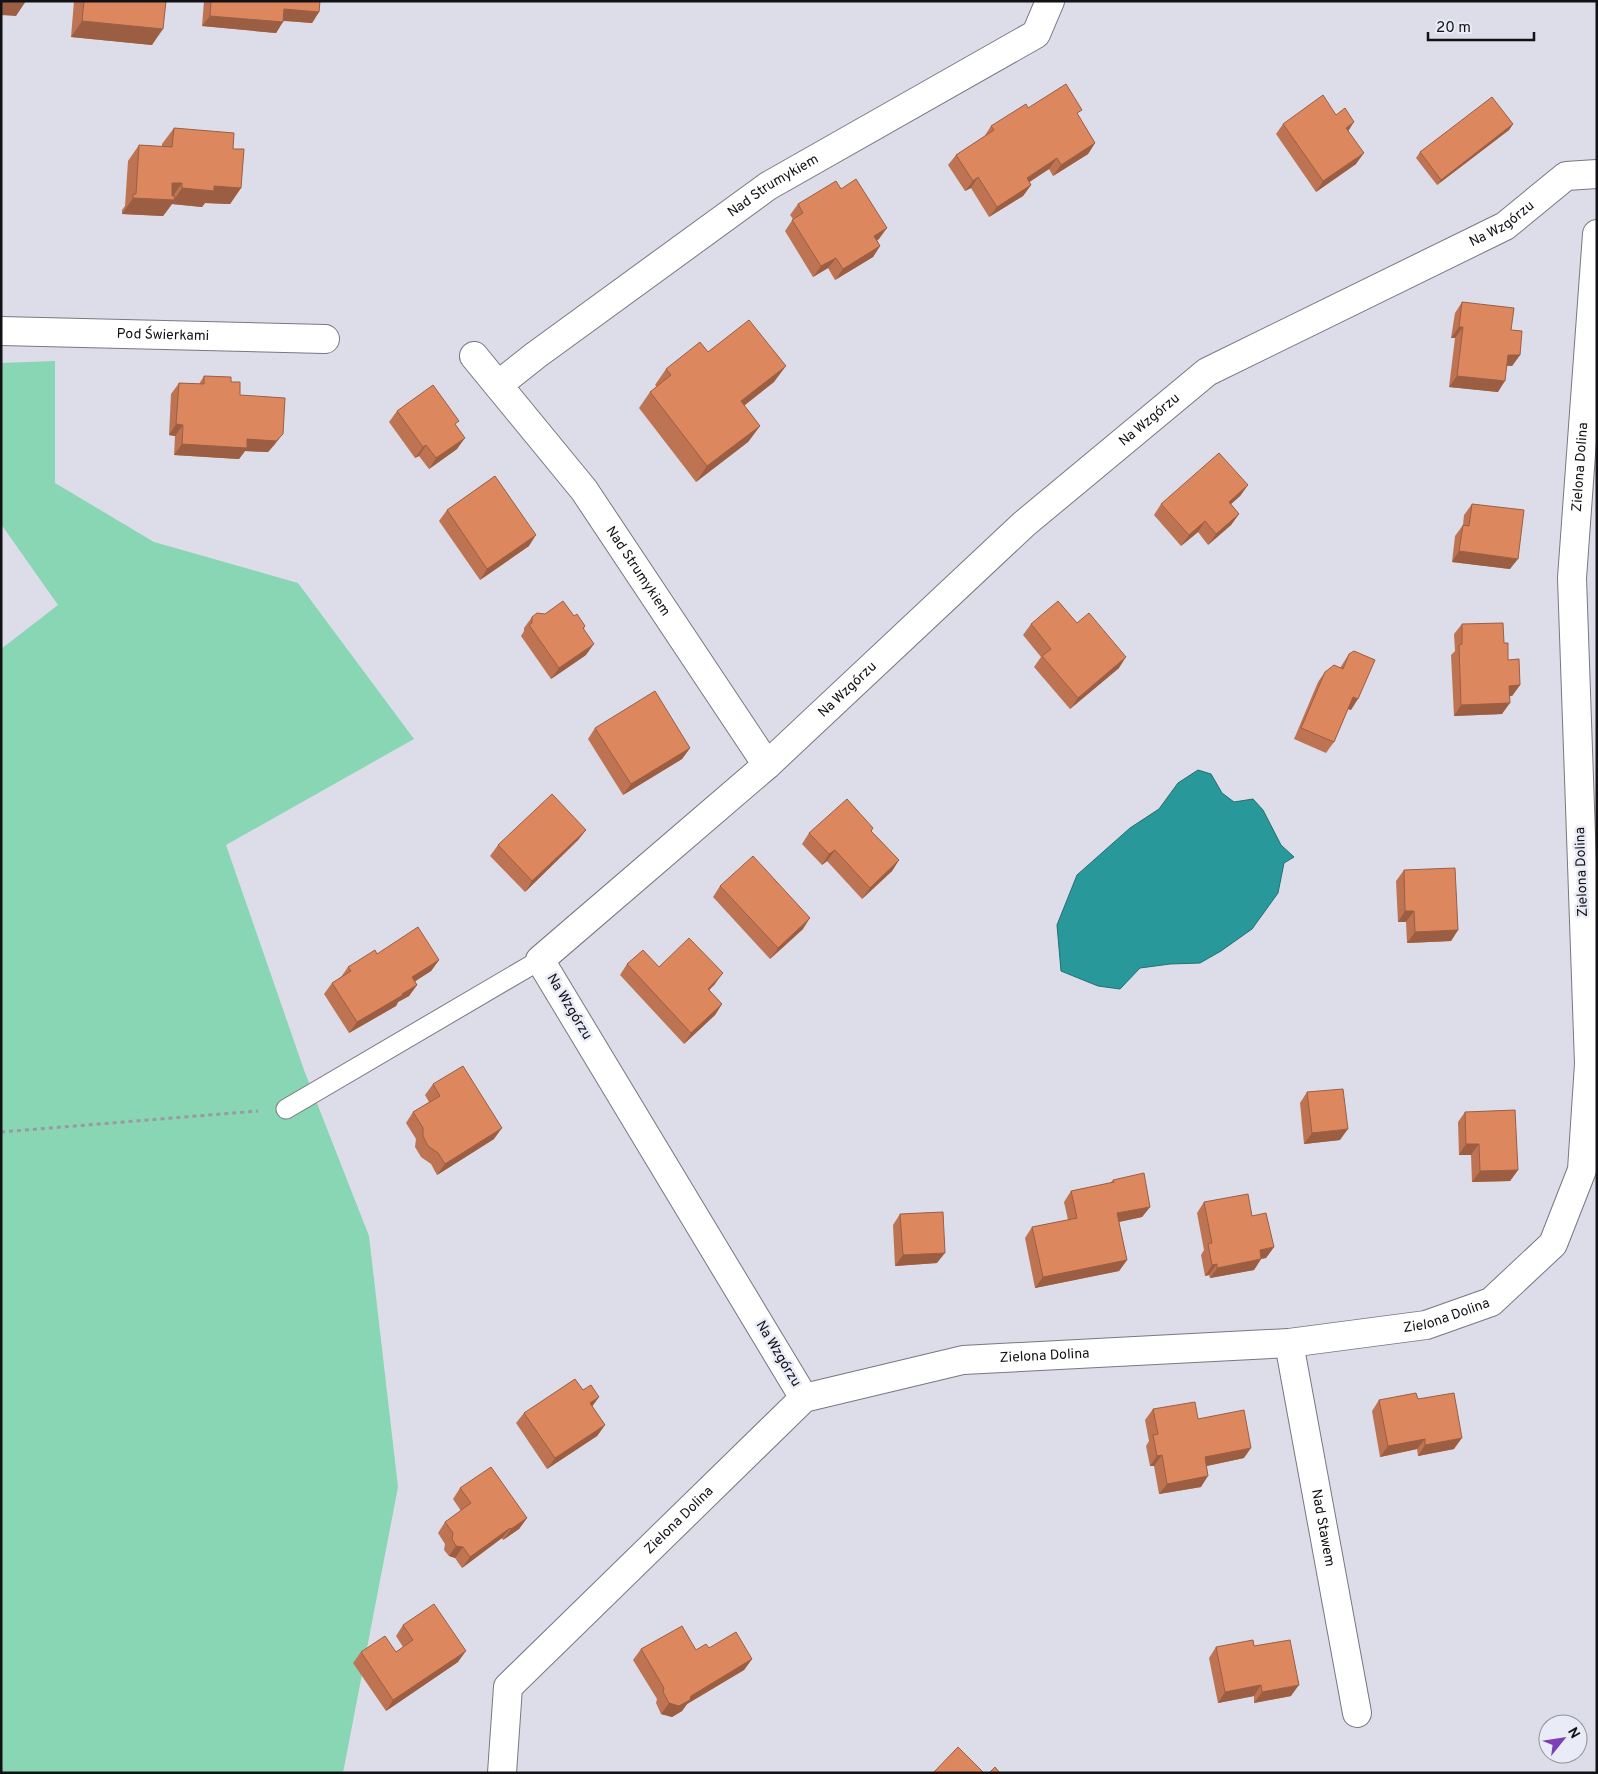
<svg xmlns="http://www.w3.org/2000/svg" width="1598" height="1774" font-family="Overpass,sans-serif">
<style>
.green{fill:#88d6b3}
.water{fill:#28989b;stroke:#217073}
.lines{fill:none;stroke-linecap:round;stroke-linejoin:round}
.lane-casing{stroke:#777882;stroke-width:21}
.street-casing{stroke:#777882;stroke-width:30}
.path{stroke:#9a9aa3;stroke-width:3;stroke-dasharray:4 4;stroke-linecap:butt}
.lane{stroke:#fff;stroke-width:19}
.street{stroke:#fff;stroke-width:28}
.wall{fill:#be7452}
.shaded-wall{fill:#9b5e42}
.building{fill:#dd875f;stroke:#9b5e42}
.labels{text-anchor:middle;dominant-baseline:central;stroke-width:5;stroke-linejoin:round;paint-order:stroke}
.street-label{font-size:14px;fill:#121216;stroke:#e9ebf6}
</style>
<rect width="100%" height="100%" fill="#dcdde8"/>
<path class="green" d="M55,361V483L154,542L298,583L414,739L226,845L304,1070L369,1236L398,1487L343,1773H1V649L58,605L1,524V363Z"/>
<path class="water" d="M1198,770L1211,774L1222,793L1234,802L1253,799L1263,810L1281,845L1294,857L1284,863L1278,893L1252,929L1221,951L1200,963L1170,964L1140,968L1120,989L1098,986L1061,971L1057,925L1077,875L1130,828L1159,809L1178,783Z"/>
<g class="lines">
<defs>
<path id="lane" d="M286,1109L540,960"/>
<g id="street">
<path id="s1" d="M1,331L325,339"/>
<path id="s2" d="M474,356L584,490L767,765"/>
<path id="s3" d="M498,385L536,355L768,186L1036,34L1050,1"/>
<path id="s4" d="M1289,1343L1357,1713"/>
<path id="s5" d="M804,1398L540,960L767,765L1024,524L1207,372L1505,226L1566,176L1597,174"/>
<path id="s6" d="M502,1773L508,1687L804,1398L963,1360L1289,1343L1426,1325L1491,1302L1553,1244L1582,1170L1589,1064L1572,578L1597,234"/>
</g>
</defs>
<use href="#lane" class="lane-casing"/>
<use href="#street" class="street-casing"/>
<path class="path" d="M1,1132L258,1111"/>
<use href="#lane" class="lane"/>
<use href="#street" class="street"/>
</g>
<g class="wall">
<path d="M74,1H166L152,45L71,37Z"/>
<path d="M204,1H320L319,12L312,23L283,21L276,33L202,26Z"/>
<path d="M1028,108L1078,116L1095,143L1088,154L1053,176L1049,169L1029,182L1031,185L1023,196L989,217L971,188L965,191L948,165L956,155L984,137L991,126Z"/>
<path d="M1283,124L1348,131L1356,164L1316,192L1276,134Z"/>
<path d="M1513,124L1509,130L1437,185L1416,158L1420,152Z"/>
<path d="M174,128L233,149L241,188L230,204L205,203L202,207L172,204L163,216L122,214V210L125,206L128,161L139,145L162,147V144Z"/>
<path d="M841,189L879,239L877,240L880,246L873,257L835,280L828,268L813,277L785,231L793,219L790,215L798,204Z"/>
<path d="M1462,302L1511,330L1520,355L1512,366H1507L1498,392L1449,387L1455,338H1451L1455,313Z"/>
<path d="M708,352L774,382L744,406L760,426L748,442L696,482L639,408L650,392L657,387L655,385L666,369Z"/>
<path d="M204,376L231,382L240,395L275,444L268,452L245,451L239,459L174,455L175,436L169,435L171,394L179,383L199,384Z"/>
<path d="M397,411L456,426L457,449L429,469L419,456L415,458L389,422Z"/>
<path d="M1248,485L1240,496L1231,504L1239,514L1231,525L1208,545L1198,532L1181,546L1154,515L1161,504Z"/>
<path d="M1472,504L1510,569L1452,562L1455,536L1463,525L1464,515Z"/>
<path d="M447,510L529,546L480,580L439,521Z"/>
<path d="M545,614L574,616L585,626L584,629L586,655L551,679L521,636L524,631V628L532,617Z"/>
<path d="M1077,623L1119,668L1070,709L1034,667L1041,657L1023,635L1031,624Z"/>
<path d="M1462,624L1504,643L1508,660L1520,685L1512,696H1509L1502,714L1454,716L1451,655L1455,651L1454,634Z"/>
<path d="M1349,654L1351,710L1348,709L1334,742L1326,753L1294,739L1318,682L1325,672L1340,668Z"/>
<path d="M595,728L690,748L682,759L623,795L588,739Z"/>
<path d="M873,828L871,831L899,860L892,871L862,899L827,861L822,865L802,844L809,833Z"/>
<path d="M586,830L578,840L525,892L490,856L498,845Z"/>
<path d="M1404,870L1458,930L1451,941L1407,943L1406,922H1398L1396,881Z"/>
<path d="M720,886L803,929L770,959L713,897Z"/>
<path d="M377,954L439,960L431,971L415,981L417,985L409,996L398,1002L396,1006L349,1033L324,994L332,983L341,977L348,967Z"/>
<path d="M627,964L659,967L715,984L709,990L722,1004L715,1015L684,1044L620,975Z"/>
<path d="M433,1084L494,1139L437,1175L431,1164L421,1157L415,1147L416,1139L406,1123L413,1112L429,1102L425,1095Z"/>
<path d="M1307,1092L1340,1140L1304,1144L1300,1103Z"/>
<path d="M1465,1112L1518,1170L1510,1181L1472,1182L1471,1155H1459L1458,1122Z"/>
<path d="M1113,1180L1150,1207L1142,1217L1119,1222L1127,1260L1119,1271L1035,1288L1025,1238L1032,1227L1068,1220L1064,1202L1071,1191L1110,1183Z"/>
<path d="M1204,1202L1252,1216L1274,1247L1266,1258L1261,1259L1254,1270L1210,1278L1209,1275L1205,1276L1201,1255L1204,1250L1197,1213Z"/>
<path d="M900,1214L937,1263L895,1266L893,1225Z"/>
<path d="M583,1390L599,1397L592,1406L605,1425L597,1436L547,1469L516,1423L524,1413Z"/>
<path d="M1418,1399L1454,1449L1418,1456L1417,1449L1380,1457L1372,1411L1379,1400Z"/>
<path d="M1153,1409L1198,1419L1244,1458L1207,1466L1201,1487L1159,1494L1154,1466H1150L1146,1446L1149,1441L1145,1420Z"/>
<path d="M460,1488L527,1518L519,1529L503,1540L502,1538L462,1568L455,1558L449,1556L444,1550L445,1544L438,1533L445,1522L461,1511L453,1499Z"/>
<path d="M403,1625L458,1662L386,1711L353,1663L361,1652H396L403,1647L396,1636Z"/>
<path d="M1254,1646L1291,1696L1254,1703V1696L1218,1703L1209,1658L1216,1647Z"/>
<path d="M709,1648L752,1659L744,1670L687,1704L682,1711L672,1717L661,1714L656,1703L657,1699L633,1660L641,1649L696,1650Z"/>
</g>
<g class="shaded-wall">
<path d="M1,1H26L16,16L1,15Z"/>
<path d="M284,9L319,12L312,23L277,20Z"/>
<path d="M210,16L283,22L276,33L202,26Z"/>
<path d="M82,21L163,29L152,45L71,37Z"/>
<path d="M1354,122L1347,133L1346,128Z"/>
<path d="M1513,124L1509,130L1437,185L1441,180Z"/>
<path d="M1095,143L1088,154L1053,176L1061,165Z"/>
<path d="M1364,153L1356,164L1316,192L1323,181Z"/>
<path d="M1057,158L1049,169L1019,189L1027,178Z"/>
<path d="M978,177L971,188L965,191L973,181Z"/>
<path d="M172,183H182L171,199Z"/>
<path d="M1031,185L1023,196L989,217L997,207Z"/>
<path d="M214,186L241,188L230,204L205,203L202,207L172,204L163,216L122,214L133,198L174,200L182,188Z"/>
<path d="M887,228L879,239L866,247L874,236Z"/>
<path d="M880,246L873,257L835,280L843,269Z"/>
<path d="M836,258L828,268L813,277L821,266Z"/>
<path d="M1459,327H1463L1455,338H1451Z"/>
<path d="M1508,355H1520L1512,366L1501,365Z"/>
<path d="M786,366L774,382L729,417L741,401Z"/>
<path d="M1457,376L1505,381L1498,392L1449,387Z"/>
<path d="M176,424L183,425L175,436L169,435Z"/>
<path d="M760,426L748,442L696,482L707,466Z"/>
<path d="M283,434L275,444L268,452L245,451L239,459L174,455L182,444L247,439Z"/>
<path d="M465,438L457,449L429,469L436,458Z"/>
<path d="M426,445L419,456L415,458L423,447Z"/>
<path d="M1248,485L1240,496L1221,513L1229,502Z"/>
<path d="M1239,514L1231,525L1208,545L1216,534Z"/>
<path d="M1205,521L1198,532L1181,546L1189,535Z"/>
<path d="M536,535L529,546L480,580L487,569Z"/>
<path d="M1459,551L1518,559L1510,569L1452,562Z"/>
<path d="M594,644L586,655L551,679L559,668Z"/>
<path d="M1126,657L1119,668L1070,709L1078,698Z"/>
<path d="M1520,685L1512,696L1501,697L1509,686Z"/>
<path d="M1353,697L1358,699L1351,710L1345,708Z"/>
<path d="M1510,703L1502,714L1454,716L1461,705Z"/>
<path d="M690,748L682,759L623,795L631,784Z"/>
<path d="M586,830L578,840L525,892L532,881Z"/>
<path d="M835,850L827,861L822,865L829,854Z"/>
<path d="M899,860L892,871L862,899L870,888Z"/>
<path d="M1405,911H1414L1406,922H1398Z"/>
<path d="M810,918L803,929L770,959L778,948Z"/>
<path d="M1458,930L1451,941L1407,943L1415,932Z"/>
<path d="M439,960L431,971L405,988L412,977Z"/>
<path d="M723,973L715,984L700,999L708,989Z"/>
<path d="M417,985L409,996L398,1002L396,1006L349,1033L357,1022Z"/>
<path d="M722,1004L715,1015L684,1044L691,1033Z"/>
<path d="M502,1128L494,1139L437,1175L445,1164Z"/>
<path d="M1348,1129L1340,1140L1304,1144L1312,1133Z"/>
<path d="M1466,1144H1479L1471,1155H1459Z"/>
<path d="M1518,1170L1510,1181L1472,1182L1480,1171Z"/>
<path d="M1150,1207L1142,1217L1109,1224L1117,1213Z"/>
<path d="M1274,1247L1266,1258L1252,1260L1260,1250Z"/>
<path d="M945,1253L937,1263L895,1266L903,1255Z"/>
<path d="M1261,1259L1254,1270L1210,1278L1217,1268Z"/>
<path d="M1127,1260L1119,1271L1035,1288L1043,1277Z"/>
<path d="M1217,1264L1209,1275L1205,1276L1212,1265Z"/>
<path d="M599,1397L591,1408L590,1403Z"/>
<path d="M605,1425L597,1436L547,1469L555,1458Z"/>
<path d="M1462,1438L1454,1449L1418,1456L1425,1445Z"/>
<path d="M1425,1439L1417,1449L1380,1457L1388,1446Z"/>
<path d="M1251,1448L1244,1458L1197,1468L1205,1457Z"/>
<path d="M1162,1455L1154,1466H1150L1157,1456Z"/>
<path d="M1208,1476L1201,1487L1159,1494L1167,1484Z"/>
<path d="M527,1518L519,1529L503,1540L511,1529Z"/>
<path d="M510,1528L502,1538L462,1568L470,1557Z"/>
<path d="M456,1546L463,1547L455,1558L449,1556Z"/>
<path d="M466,1651L458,1662L386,1711L393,1700Z"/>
<path d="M752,1659L744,1670L687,1704L682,1711L672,1717L661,1714L669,1703L691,1696Z"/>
<path d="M1261,1685L1254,1696L1218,1703L1225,1692Z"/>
<path d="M1299,1685L1291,1696L1254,1703L1262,1692Z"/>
</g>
<g class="building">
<path d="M84,1H166L163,29L82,21Z"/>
<path d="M211,1H320L319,12L284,9L283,22L210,16Z"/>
<path d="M1066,84L1082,110L1077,113L1095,143L1061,165L1057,158L1027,178L1031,185L997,207L978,177L973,181L956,155L994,130L991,126L1026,104L1028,108Z"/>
<path d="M1323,95L1336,115L1345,108L1354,122L1346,128L1364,153L1323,181L1283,124Z"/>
<path d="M1492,97L1513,124L1441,180L1420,152Z"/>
<path d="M174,128L234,133L233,149H244L241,188L214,186V191L182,188V183H172V196H175L174,200L133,198V194H136L139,145L172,147Z"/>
<path d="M856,179L887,228L874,236L880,246L843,269L836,258L821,266L792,220L803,213L798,204L836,181L841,189Z"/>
<path d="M1462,302L1514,308L1511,330L1522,331L1520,355H1508L1505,381L1457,376L1463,327H1459Z"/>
<path d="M749,320L786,366L741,401L760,426L707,466L650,392L671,375L666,369L700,342L708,352Z"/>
<path d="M204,376L231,377V382H240V395L285,398L283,434L276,441L247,439V448L182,444L183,425L176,424L179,383L204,384Z"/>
<path d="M433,385L459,421L455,424L465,438L436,458L426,445L423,447L397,411Z"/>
<path d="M1219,453L1248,485L1229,502L1239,514L1216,534L1205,521L1189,535L1161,504Z"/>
<path d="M495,476L536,535L487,569L447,510Z"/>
<path d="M1472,504L1524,510L1518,559L1459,551L1463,525L1469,526Z"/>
<path d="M563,601L574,616L577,614L585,626L583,628L594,644L559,668L529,625L532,623V617L537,613L545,614Z"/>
<path d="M1058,601L1077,623L1089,613L1126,657L1078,698L1042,656L1051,649L1031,624Z"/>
<path d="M1503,623L1504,643H1508V660L1519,659L1520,685L1509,686L1510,703L1461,705L1459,645L1462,644V624Z"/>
<path d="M1354,651L1375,660L1358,699L1353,697L1334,742L1301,728L1325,672L1334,665L1343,669L1349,654Z"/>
<path d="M655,691L690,748L631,784L595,728Z"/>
<path d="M552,794L586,830L532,881L498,845Z"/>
<path d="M847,799L873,828L871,831L899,860L870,888L835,850L829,854L809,833Z"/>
<path d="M753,856L810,918L778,948L720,886Z"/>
<path d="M1455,868L1458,930L1415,932L1414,911H1405L1404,870Z"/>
<path d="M418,927L439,960L412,977L417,985L402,994L403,995L357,1022L332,983L351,971L348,967L375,950L377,954Z"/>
<path d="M689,938L723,973L708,989L722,1004L691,1033L627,964L643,950L659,967Z"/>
<path d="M463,1066L502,1128L445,1164L438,1153L428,1146L423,1136V1128L413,1112L440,1096L433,1084Z"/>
<path d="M1343,1089L1348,1129L1312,1133L1307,1092Z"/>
<path d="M1515,1110L1518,1170L1480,1171L1479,1144H1466L1465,1112Z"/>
<path d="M1144,1173L1150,1207L1117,1213L1127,1260L1043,1277L1032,1227L1077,1218L1071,1191L1114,1182L1113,1180Z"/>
<path d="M1248,1194L1252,1216L1266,1213L1274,1247L1260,1250L1261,1259L1217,1268V1264L1212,1265L1208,1244L1212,1243L1204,1202Z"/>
<path d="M943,1212L945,1253L903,1255L900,1214Z"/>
<path d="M575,1379L583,1390L591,1385L599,1397L590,1403L605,1425L555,1458L524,1413Z"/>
<path d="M1416,1393L1418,1399L1454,1393L1462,1438L1425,1445V1439L1388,1446L1379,1400Z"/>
<path d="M1195,1402L1198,1419L1244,1410L1251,1448L1205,1457L1208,1476L1167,1484L1162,1455L1157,1456L1153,1435L1158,1434L1153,1409Z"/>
<path d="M491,1467L527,1518L511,1529L510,1528L470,1557L463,1547L456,1546L452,1539L453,1533L445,1522L471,1503L460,1488Z"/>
<path d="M434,1604L466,1651L393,1700L361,1652L385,1636L396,1652L413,1640L403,1625Z"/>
<path d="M682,1626L696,1650L706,1644L709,1648L736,1632L752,1659L691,1696L690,1700L679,1706L669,1703L663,1692L664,1688L641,1649Z"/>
<path d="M1253,1640L1254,1646L1290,1640L1299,1685L1262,1692L1261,1685L1225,1692L1216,1647Z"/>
<path d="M958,1747L984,1773H933Z"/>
<path d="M995,1767L1000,1773H989Z"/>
</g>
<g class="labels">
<g class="street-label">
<text stroke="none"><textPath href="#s3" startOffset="340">Nad Strumykiem</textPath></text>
<text stroke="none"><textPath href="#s5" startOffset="1731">Na Wzgórzu</textPath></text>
<text stroke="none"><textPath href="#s1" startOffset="162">Pod Świerkami</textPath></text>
<text stroke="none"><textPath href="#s5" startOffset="1326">Na Wzgórzu</textPath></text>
<text stroke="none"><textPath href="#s6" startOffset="2065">Zielona Dolina</textPath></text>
<text stroke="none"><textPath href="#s2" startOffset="271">Nad Strumykiem</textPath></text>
<text stroke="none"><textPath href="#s5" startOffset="921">Na Wzgórzu</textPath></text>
<text transform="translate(1582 872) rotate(-92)">Zielona Dolina</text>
<text transform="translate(569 1007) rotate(59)">Na Wzgórzu</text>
<text stroke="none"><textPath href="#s6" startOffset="1150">Zielona Dolina</textPath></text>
<text transform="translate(778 1354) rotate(59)">Na Wzgórzu</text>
<text stroke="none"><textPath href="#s6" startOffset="745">Zielona Dolina</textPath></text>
<text stroke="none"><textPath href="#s6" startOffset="325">Zielona Dolina</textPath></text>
<text stroke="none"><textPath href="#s4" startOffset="188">Nad Stawem</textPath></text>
</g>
</g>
<rect width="1598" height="1774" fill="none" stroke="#121216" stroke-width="5"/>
<g transform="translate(1563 1739) rotate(60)"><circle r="24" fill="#e9ebf6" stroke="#93949c"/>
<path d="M0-4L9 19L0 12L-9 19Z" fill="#7c40b6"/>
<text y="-8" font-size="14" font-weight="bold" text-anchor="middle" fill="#121216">N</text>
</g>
<path d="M1428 32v8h106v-8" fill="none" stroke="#121216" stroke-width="2.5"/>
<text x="1436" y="32" font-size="15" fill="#121216" stroke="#e9ebf6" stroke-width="4" paint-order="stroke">20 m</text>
</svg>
